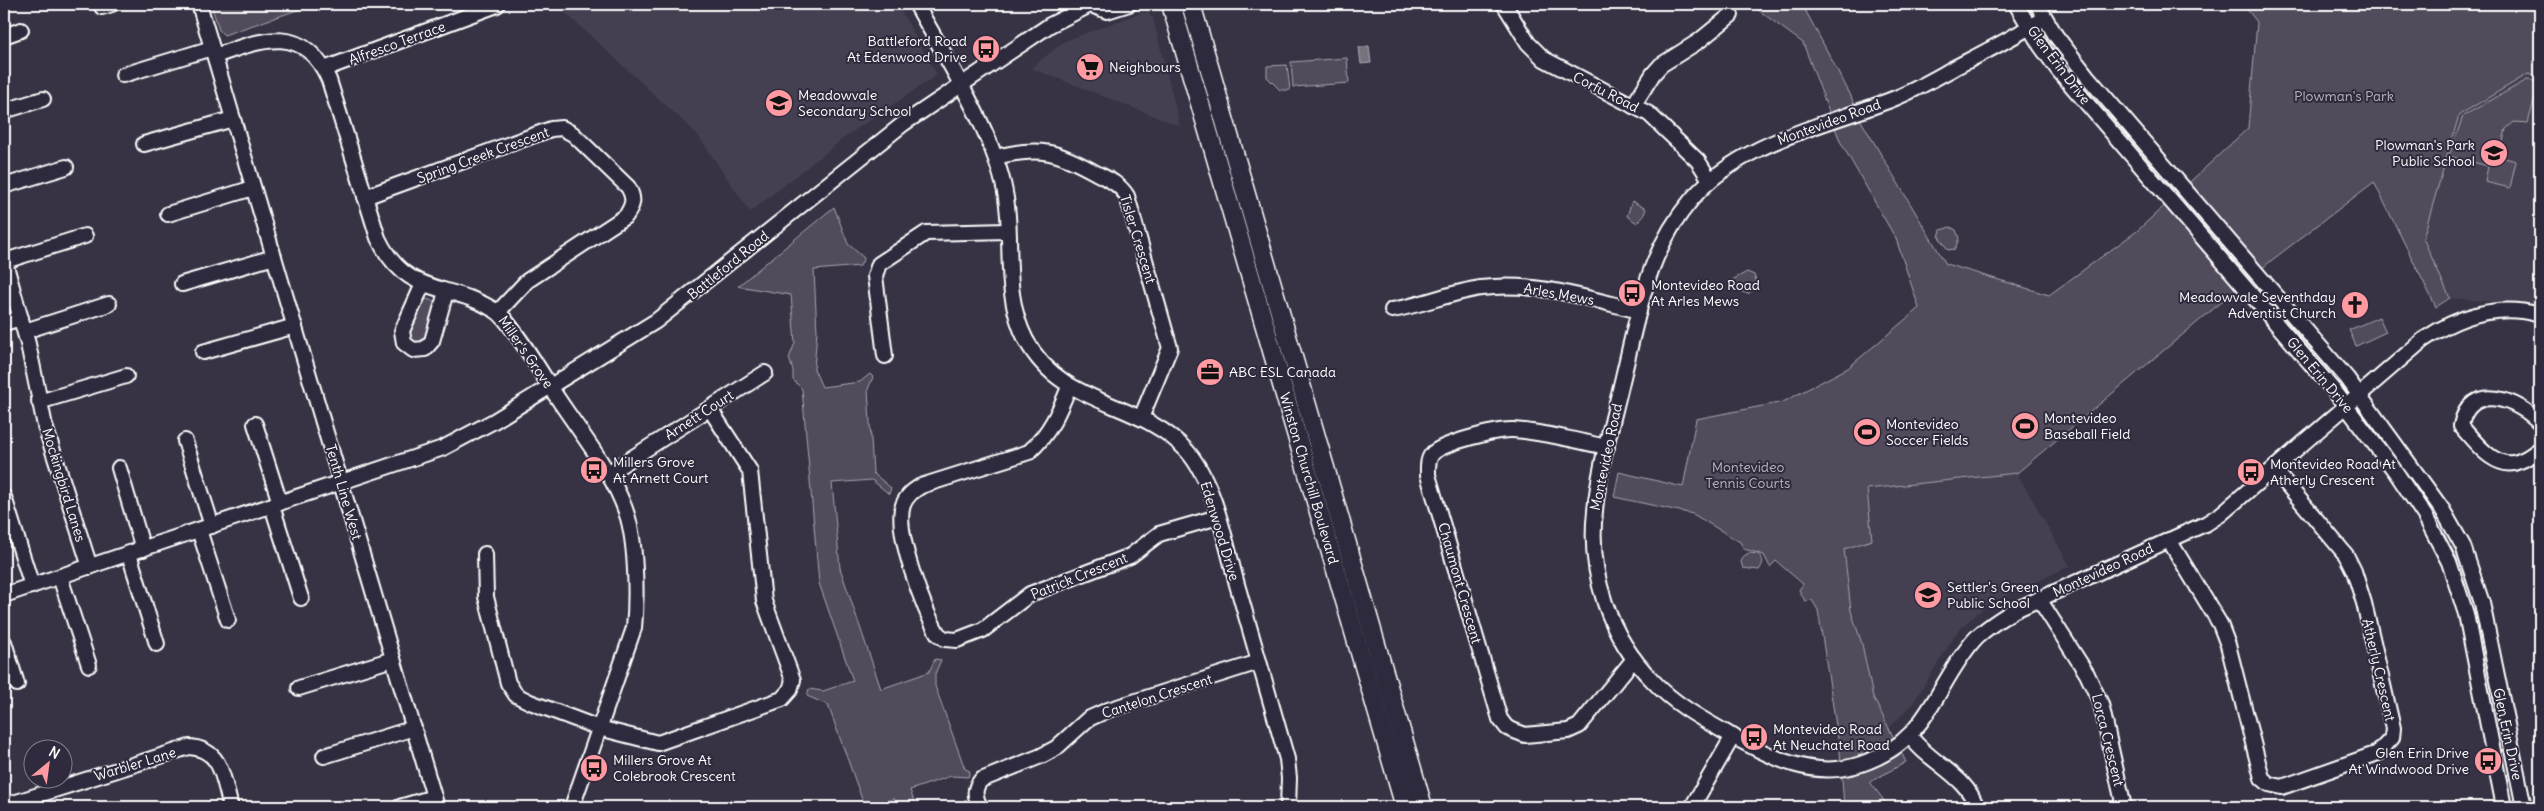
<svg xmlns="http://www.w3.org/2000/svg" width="2544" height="811" font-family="Delius,sans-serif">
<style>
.built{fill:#444051}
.green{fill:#514c5c;stroke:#a8a6ae}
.water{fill:#76737f;stroke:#adabb2}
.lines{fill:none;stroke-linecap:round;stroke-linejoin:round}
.minor-casing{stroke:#fff;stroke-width:18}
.major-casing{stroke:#fff;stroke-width:21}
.minor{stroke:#2f2a3d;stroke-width:14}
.major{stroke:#2f2a3d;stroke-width:18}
.labels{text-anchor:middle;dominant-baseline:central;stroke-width:4;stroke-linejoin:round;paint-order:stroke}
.poi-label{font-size:14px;fill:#fff;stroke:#2f2a3d;text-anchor:start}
.street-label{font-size:14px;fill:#fff;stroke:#2f2a3d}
.park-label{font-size:14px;fill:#b9b7be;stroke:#2f2a3d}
</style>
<rect width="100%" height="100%" fill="#373345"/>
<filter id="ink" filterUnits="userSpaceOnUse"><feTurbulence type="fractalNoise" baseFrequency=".02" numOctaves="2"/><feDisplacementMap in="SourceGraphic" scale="10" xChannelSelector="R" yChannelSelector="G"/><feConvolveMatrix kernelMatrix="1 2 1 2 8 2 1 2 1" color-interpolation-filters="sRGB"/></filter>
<g filter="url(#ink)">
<g class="built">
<path d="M556,4H897L937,75L852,132L750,212L697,134Z"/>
<path d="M1149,12L1151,18H1153L1180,126L1031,68L1065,41L1140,13Z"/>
<path d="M2528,74L2540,78V306L2450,298L2423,238L2459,115Z"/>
<path d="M2017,473L2070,566L1993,602L1971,618L1957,632L1913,703L1888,729L1873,697L1862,644L1851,611L1844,548L1872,540L1867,488Z"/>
</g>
<g class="green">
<path d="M211,4H315L224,35L219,30Z"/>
<path d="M1750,4H1802L1850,94L1860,119L1946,264L2049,295L2137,231L2248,128L2257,22L2243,4H2540V78L2528,74L2459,115L2423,238L2450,298L2436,307L2374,182L2272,260L2017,473L1867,489L1872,540L1844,549L1851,611L1862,644L1873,697L1906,762L1870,782L1889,807H1844L1840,751L1818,610L1812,600L1805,601L1799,590L1803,584L1776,561L1770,567L1764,555L1744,549L1740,542L1693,514L1614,497L1619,472L1683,487L1696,419L1783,402L1848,368L1919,308L1896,239L1840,141L1803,43Z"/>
<path d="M1347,58L1349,83L1293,87L1291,62Z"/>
<path d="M1287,65L1290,90H1280L1267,77V66Z"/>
<path d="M2527,80L2539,82L2528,123L2514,122L2506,129L2501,150L2505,158L2516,161L2510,188L2485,182L2488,166L2449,156L2463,116Z"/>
<path d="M1632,201L1646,209L1643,217L1637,223L1627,216Z"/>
<path d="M834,207L848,244L864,258L860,266L814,270L817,332L814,369L822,387L860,382L870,374L873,377L868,389L873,473L891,488L889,494L872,480L832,483L840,568L881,689L929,672L935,659L941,660L935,674V686L965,769L970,771L968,777L951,776L910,790L916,807H897L894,798L878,807H860L863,802L828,705L807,696L809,689L823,691L853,681L819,583L802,389L793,380V371L789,358L795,343L791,295L738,286Z"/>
<path d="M1950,227L1956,230L1959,238L1955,249L1948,250L1939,237L1941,230Z"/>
<path d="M1747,272L1754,275L1758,285L1748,294L1737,290L1730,281Z"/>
<path d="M423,298L436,302C433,315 432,338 418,345L412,342L408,337Z"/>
<path d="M2379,317L2386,332L2356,346L2349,330Z"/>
<path d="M1749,553L1758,554C1764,560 1764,563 1759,570L1743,568L1741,562L1744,556Z"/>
</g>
<path class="water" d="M1369,46L1371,63L1361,64L1359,47Z"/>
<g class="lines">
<defs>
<g id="minor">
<path d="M199,4L437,807"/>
<path d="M916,4C945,57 989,125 1003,183C1016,235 1000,290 1026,340C1062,408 1140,399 1187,451C1216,484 1226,546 1238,588C1254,645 1271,702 1287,759L1289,778L1288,807"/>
<path d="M1504,4L1528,43L1544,59L1649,114L1698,161L1710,180"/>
<path d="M2016,4L2040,45L2059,71L2336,393L2395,471L2425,516L2449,562L2466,614L2504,807"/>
<path d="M2037,4L2056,36L2087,76L2347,378L2442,509L2463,546L2482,603L2524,807"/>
<path d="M1091,5L1107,11L1129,4"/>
<path d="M102,7L112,4"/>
<path d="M2044,18C2015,37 1985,52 1954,68C1934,79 1914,91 1893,99C1825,126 1741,141 1692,199C1647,252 1639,311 1623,377C1613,421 1599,466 1595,511C1588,573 1609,637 1653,681C1675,705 1704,720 1732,736C1772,758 1814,780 1861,764C1930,741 1933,688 1974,640C1985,628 1999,620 2013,611L2207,523L2221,514L2423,340C2458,316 2499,303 2540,315"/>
<path d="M4,36L21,30"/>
<path d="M215,56C260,40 304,22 329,80L378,238C407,299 449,281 496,311C509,319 541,372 551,388C576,428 615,473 628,518C636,547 637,598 634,628L572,807"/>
<path d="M324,69L497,5"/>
<path d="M123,75L212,48"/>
<path d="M1633,106L1653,74L1661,65L1699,41L1731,15"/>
<path d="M4,111L43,99"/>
<path d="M144,144L233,119"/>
<path d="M996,157C1040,146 1057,151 1096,173C1108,179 1120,184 1127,196L1170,348L1141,418"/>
<path d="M4,186L66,167"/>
<path d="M365,197L551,129L562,128L573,134L628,187C635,199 633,205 626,216L527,281L498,312"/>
<path d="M168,214L253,188"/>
<path d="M4,259L28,344L45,426L90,567"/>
<path d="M5,261L85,236"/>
<path d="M182,284L274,257"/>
<path d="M423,284L402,331L404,343L413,350L425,349L432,341L446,292"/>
<path d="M1392,310C1422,305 1452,292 1481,288C1535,281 1587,298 1639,311"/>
<path d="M4,323L21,318"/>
<path d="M25,331L109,304"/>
<path d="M203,352L295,326"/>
<path d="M885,356L875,276L879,264L926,233L1008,231"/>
<path d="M1069,387C1059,412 1050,433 1029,452L921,486C913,491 907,495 903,505C894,531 924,611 938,634L945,639L957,640L983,630L1030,594L1130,556L1159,534L1218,517"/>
<path d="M39,402L126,376"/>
<path d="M2540,423C2519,400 2469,380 2461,426C2475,442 2496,472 2520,461C2527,459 2534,453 2540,449"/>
<path d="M255,424L280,503"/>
<path d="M185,441L212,526"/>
<path d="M1607,447C1576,441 1545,432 1513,430C1497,429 1444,443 1433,453C1427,459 1428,467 1428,475L1500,719L1507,728L1525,735L1568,731L1579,726L1634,659"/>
<path d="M119,468L143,549"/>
<path d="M607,474L765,373"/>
<path d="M4,497L32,586"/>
<path d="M272,506L301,598"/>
<path d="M199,530L228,620"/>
<path d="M2169,540L2220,624L2228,645L2262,778L2269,784L2282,787L2378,753L2392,738L2393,728L2364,603L2354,571L2346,555L2274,469"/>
<path d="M129,554L157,644"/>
<path d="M485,554L486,597L508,683L516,695L530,702L599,728L658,743L782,699L790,690L793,680L764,601L750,471L710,409"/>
<path d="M60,577L89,665"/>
<path d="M4,595L443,448L494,421L656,321L903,124L1050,25L1092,4"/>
<path d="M2039,599L2087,674L2101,704L2124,807"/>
<path d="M4,642L17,684"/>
<path d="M299,688L393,659"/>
<path d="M1910,736C1928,762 1968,776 1976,807"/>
<path d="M324,756L414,728"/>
<path d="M4,806L189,747C223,749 223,780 231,807"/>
<path d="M400,807L434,797"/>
<path d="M980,807C975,796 973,790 981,780L1041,756L1056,748L1088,719L1108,710L1259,662"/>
<path d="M1692,807L1733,736"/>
</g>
<g id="major">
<path id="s1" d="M1171,4L1405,807"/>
<path d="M1191,4L1423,807"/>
</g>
</defs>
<use href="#minor" class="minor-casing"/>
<use href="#major" class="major-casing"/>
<use href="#minor" class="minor"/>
<use href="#major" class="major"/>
</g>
</g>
<defs>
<symbol id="bus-disc" viewBox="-11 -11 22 22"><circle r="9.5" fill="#ff9aa2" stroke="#2f2a3d"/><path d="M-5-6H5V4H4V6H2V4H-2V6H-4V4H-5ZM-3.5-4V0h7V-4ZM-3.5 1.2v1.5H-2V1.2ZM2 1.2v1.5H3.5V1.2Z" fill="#111"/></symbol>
<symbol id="supermarket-disc" viewBox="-11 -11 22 22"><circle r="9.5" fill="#ff9aa2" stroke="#2f2a3d"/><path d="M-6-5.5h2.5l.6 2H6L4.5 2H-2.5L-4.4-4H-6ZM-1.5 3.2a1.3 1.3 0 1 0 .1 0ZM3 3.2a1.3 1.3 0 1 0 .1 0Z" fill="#111"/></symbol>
<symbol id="school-disc" viewBox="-11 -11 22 22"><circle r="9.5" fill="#ff9aa2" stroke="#2f2a3d"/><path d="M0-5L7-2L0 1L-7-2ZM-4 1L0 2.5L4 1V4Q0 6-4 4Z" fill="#111"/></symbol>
<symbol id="church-disc" viewBox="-11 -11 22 22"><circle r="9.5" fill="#ff9aa2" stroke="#2f2a3d"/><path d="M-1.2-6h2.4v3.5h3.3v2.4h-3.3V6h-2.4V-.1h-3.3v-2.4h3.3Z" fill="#111"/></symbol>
<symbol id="office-disc" viewBox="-11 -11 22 22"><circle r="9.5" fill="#ff9aa2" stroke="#2f2a3d"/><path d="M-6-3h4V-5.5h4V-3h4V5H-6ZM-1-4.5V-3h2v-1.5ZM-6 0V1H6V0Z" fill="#111"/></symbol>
<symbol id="stadium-disc" viewBox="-11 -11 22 22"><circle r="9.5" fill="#ff9aa2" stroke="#2f2a3d"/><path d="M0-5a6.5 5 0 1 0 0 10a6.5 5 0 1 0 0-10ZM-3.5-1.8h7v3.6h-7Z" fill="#111"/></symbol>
</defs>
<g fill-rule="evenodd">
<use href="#bus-disc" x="970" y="33" width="32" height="32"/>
<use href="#supermarket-disc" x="1074" y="51" width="32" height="32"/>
<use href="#school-disc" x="763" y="87" width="32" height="32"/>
<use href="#school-disc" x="2478" y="137" width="32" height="32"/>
<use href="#bus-disc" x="1616" y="277" width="32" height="32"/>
<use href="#church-disc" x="2339" y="289" width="32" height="32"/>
<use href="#office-disc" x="1194" y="356" width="32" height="32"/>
<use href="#stadium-disc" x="2009" y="410" width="32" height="32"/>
<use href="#stadium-disc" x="1851" y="416" width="32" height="32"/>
<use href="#bus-disc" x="578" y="454" width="32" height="32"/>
<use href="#bus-disc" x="2235" y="456" width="32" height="32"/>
<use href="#school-disc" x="1912" y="579" width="32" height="32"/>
<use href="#bus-disc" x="1738" y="721" width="32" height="32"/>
<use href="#bus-disc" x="2472" y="745" width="32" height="32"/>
<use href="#bus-disc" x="578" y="752" width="32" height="32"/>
</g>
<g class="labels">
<g class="poi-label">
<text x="967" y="41" text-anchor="end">Battleford Road<tspan x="967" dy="16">At Edenwood Drive</tspan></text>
<text x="1109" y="67">Neighbours</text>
<text x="798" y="95">Meadowvale<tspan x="798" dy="16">Secondary School</tspan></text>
<text x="2475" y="145" text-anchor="end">Plowman's Park<tspan x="2475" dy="16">Public School</tspan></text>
<text x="1651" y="285">Montevideo Road<tspan x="1651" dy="16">At Arles Mews</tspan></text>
<text x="2336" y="297" text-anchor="end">Meadowvale Seventhday<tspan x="2336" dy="16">Adventist Church</tspan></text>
<text x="1229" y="372">ABC ESL Canada</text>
<text x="2044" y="418">Montevideo<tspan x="2044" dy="16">Baseball Field</tspan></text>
<text x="1886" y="424">Montevideo<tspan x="1886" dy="16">Soccer Fields</tspan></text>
<text x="613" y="462">Millers Grove<tspan x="613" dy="16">At Arnett Court</tspan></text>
<text x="2270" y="464">Montevideo Road At<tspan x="2270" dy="16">Atherly Crescent</tspan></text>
<text x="1947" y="587">Settler's Green<tspan x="1947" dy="16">Public School</tspan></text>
<text x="1773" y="729">Montevideo Road<tspan x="1773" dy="16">At Neuchatel Road</tspan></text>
<text x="2469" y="753" text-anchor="end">Glen Erin Drive<tspan x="2469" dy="16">At Windwood Drive</tspan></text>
<text x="613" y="760">Millers Grove At<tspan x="613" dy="16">Colebrook Crescent</tspan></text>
</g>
<g class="street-label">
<text transform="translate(397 43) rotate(-20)">Alfresco Terrace</text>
<text transform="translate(2059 65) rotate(53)">Glen Erin Drive</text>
<text transform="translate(1606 92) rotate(27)">Corfu Road</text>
<text transform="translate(1829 122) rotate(-20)">Montevideo Road</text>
<text transform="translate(483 155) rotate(-20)">Spring Creek Crescent</text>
<text transform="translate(1138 239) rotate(73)">Tisler Crescent</text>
<text transform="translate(728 265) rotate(-39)">Battleford Road</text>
<text transform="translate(1559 294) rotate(10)">Arles Mews</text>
<text transform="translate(526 352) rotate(55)">Miller's Grove</text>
<text transform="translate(2320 375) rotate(50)">Glen Erin Drive</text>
<text transform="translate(699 415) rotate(-33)">Arnett Court</text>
<text transform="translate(1606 457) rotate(-78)">Montevideo Road</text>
<text stroke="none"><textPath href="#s1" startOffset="494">Winston Churchill Boulevard</textPath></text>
<text transform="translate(64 485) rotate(73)">Mockingbird Lanes</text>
<text transform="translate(344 492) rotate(74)">Tenth Line West</text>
<text transform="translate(1220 531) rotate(73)">Edenwood Drive</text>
<text transform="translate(2103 570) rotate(-25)">Montevideo Road</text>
<text transform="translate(1079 576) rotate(-22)">Patrick Crescent</text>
<text transform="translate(1460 583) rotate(74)">Chaumont Crescent</text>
<text transform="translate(2379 670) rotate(77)">Atherly Crescent</text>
<text transform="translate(1157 696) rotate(-18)">Cantelon Crescent</text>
<text transform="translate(2508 734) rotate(78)">Glen Erin Drive</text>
<text transform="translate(2108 740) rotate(76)">Lorca Crescent</text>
<text transform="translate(135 764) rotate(-17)">Warbler Lane</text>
</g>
<g class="park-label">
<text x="2344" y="96">Plowman's Park</text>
<text x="1748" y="467">Montevideo<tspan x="1748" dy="16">Tennis Courts</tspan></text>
</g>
</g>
<rect width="2544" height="811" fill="none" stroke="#2f2a3d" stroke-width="20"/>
<rect x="10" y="10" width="2524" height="791" fill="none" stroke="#fff" stroke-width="2" filter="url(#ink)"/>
<g transform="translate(48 764) rotate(29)"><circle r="24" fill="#2f2a3d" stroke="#827f8b"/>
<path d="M0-4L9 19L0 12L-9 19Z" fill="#ff9aa2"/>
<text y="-8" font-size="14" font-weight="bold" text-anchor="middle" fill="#ffffff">N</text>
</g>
</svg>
